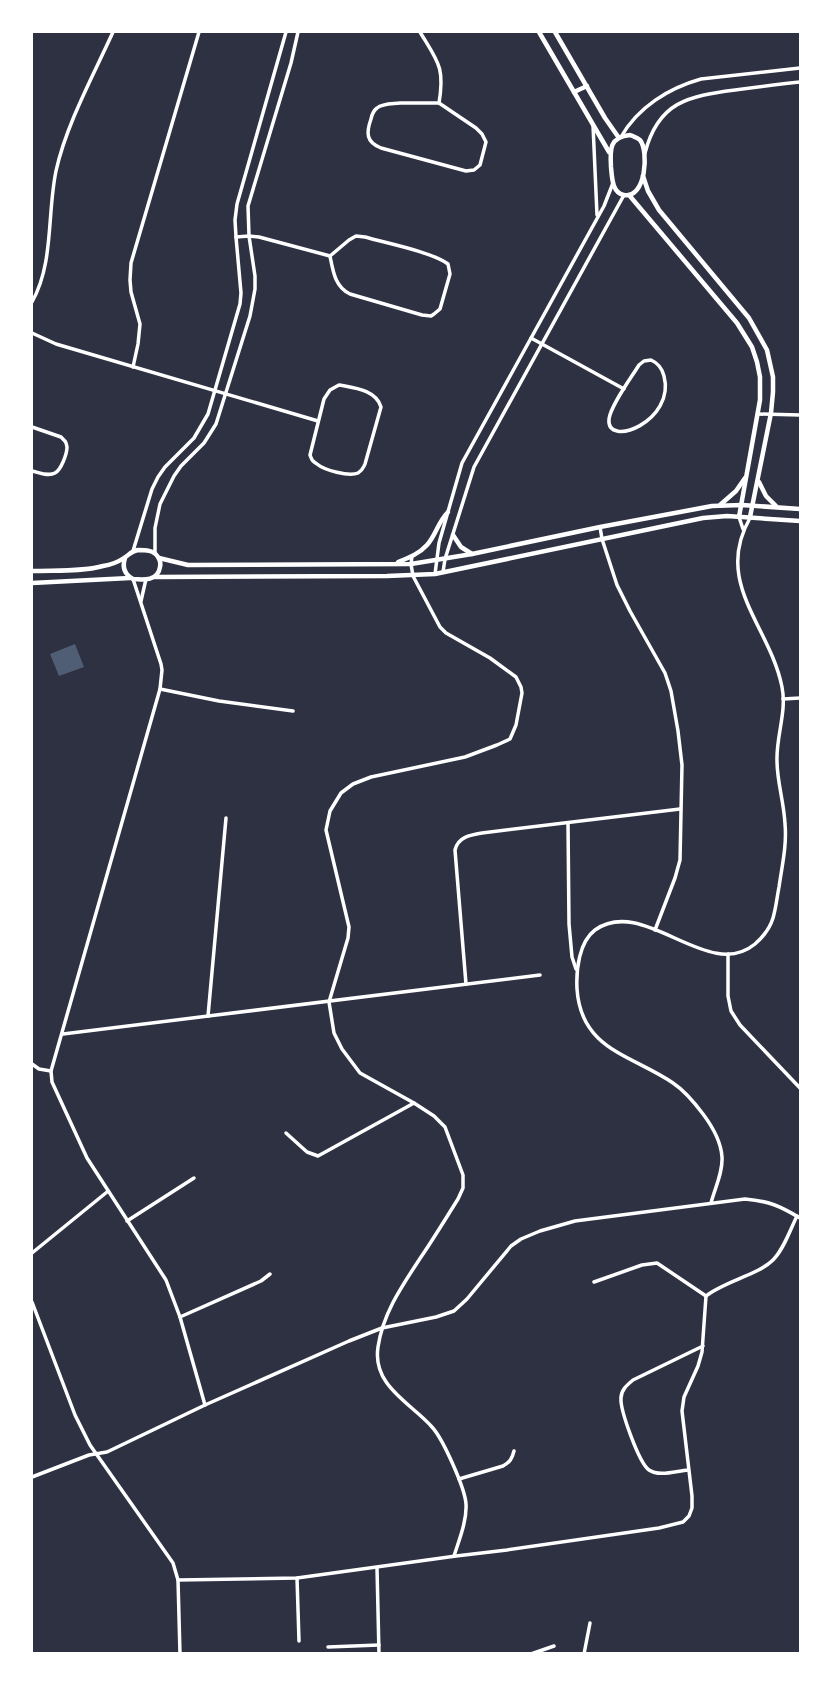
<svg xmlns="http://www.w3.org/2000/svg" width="832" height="1685" font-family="'PT Sans Narrow',sans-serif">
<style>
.water{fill:#4f5d75}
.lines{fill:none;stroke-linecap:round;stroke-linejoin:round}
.minor{stroke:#fff;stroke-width:3.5}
.tertiary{stroke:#fff;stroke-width:4.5}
</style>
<rect width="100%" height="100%" fill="#2d3142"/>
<path class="water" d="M75,644L84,667L59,676L50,654Z"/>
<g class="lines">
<g class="minor">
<path d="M420,32C438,62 445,67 439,103"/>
<path d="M400,103H439L476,128L482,134L486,142L480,165L474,170L466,171L381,148C366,142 366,133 371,119C372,114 373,111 377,108C383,103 393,104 400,103Z"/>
<path d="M593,125L597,215"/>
<path d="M621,137C638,107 669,88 701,79L800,68"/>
<path d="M645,153C658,102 688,96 735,90C757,87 779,84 800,82"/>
<path d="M356,236L365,237C386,243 432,252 448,264L450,274L440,309L434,314L431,316L422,315L350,294C335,287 333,271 330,256L349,240Z"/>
<path d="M236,237L249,236L259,237L330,256"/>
<path d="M32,302C54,263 47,214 56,171C66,125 94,74 113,32"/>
<path d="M32,333L56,344L318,421"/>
<path d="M531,338L624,389"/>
<path d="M651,360C658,363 662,368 664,376C676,421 606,449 609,419C611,405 631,378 639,365L644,361Z"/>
<path d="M133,367L138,344L140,324L131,292L130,280L131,263L199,32"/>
<path d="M339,385C355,388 376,390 381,407L365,464C363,468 363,470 358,473C349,477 324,470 317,464C312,461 312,460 310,455L324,399L330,390Z"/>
<path d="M758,414L800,415"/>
<path d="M32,427L61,437C65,441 66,441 67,447C67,454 61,470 55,473C48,477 38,472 32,471"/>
<path d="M739,517L743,529"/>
<path d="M600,527L602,539L617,585L630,611L665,673L671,691L678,731L682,765L680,860L675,878L655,930"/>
<path d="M133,551L152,489L158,477L165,467L194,438L208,414L240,304L241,293L236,237L235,220L237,204L286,32"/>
<path d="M155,553V528L160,504L174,476L181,466L204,443L216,424L250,316L255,289V276L249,236L248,206L291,63L298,32"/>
<path d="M412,556L411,564L413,576L440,627L446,633L490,658L516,677L521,687L522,693L516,725L510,739L497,745L465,757L371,777L353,784L341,793L330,811L326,830L349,927L348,938L329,1002L334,1033L342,1049L360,1073L414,1103L434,1116L445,1127L463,1175V1188L458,1199C446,1218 434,1238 421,1257C402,1286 383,1313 378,1347C372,1386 411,1403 432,1427C443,1439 465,1488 466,1504C467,1521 459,1540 454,1556"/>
<path d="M443,572L445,559L474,467L624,195"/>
<path d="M435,574L439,543L462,463L604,206L613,183"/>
<path d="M133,579L161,664L162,670L160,689L51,1071L52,1082L87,1158L166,1280L180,1317L205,1405"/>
<path d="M141,601L146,579"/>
<path d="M160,689L219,701L293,711"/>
<path d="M783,699L800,698"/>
<path d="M568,823L569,924L572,957L576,969"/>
<path d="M728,954V996L731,1011L740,1025L800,1088"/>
<path d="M466,984L455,850C458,837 470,835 482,833L680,809"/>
<path d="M208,1016L226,818"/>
<path d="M63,1034L540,975"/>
<path d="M32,1064L39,1069L51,1071"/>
<path d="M286,1133L307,1152L318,1156L414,1103"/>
<path d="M711,1203C715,1188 723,1172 722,1157C721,1141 712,1126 703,1114C694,1102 685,1091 673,1083C632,1055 581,1050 577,989C576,970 579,942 595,930C644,895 708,983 755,944C763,937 770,928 773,918C776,908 777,897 779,887C782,866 787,845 785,824C784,802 777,782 777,761C776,736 787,712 782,687C770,626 713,583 750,518"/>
<path d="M127,1221L194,1178"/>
<path d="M32,1253L107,1192"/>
<path d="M594,1282L642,1265L657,1263L706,1296"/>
<path d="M32,1302L75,1415L90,1445L173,1563L178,1580L180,1654"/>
<path d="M180,1317L261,1281L270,1274"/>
<path d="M688,1470C676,1471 659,1477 649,1470C639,1463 620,1410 621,1398C621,1390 627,1385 633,1380L703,1346"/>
<path d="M32,1477L89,1455L107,1452L205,1405L349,1341L382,1328L436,1317L454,1311L467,1299L511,1246L521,1239L540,1231L575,1221L745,1199C769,1201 780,1206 800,1218"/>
<path d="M459,1479L503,1466C510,1462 512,1459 514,1451"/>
<path d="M377,1568L379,1654"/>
<path d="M297,1578L299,1641"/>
<path d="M178,1580L297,1578L456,1556L507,1550L659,1528L683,1522L689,1516L692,1508V1496L682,1411L684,1397L698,1366L702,1352L706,1296C725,1281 758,1275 773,1260C784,1249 790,1230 797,1216"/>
<path d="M328,1647L379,1645"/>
<path d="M531,1654L554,1646"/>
<path d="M584,1654L590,1623"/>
</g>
<g class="tertiary">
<path d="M539,32L609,152"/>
<path d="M555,32L605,118L619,138"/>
<path d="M574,92L587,86"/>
<path d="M630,135C635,137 637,137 640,140C649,151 646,199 624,195C612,193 612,177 611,167C610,150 609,137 630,135Z"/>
<path d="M643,176L648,191L659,210L749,318L767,350L773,377V392L771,413L750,517"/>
<path d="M629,195L737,323L752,347L757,362L760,377V400L739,517"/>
<path d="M759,482L766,496L776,506"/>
<path d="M720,505L736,491L745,478"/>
<path d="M453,535L461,547L472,554"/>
<path d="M159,558L188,565L411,564L472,554L600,527L712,506L742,505L800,509"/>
<path d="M398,562C408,558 419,554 427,545C436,535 438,522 448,512"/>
<path d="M32,571C54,570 82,572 103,566C110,565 118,562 124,558C129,555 131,551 138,550C145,550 154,550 158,557C160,560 161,563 160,567C158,581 144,580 133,579C124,574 122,567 125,558"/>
<path d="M155,577L387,576L435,574L703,518L727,516L800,521"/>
<path d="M32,583L130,578"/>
</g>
</g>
<rect width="832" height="1685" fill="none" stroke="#ffffff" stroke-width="66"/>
</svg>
